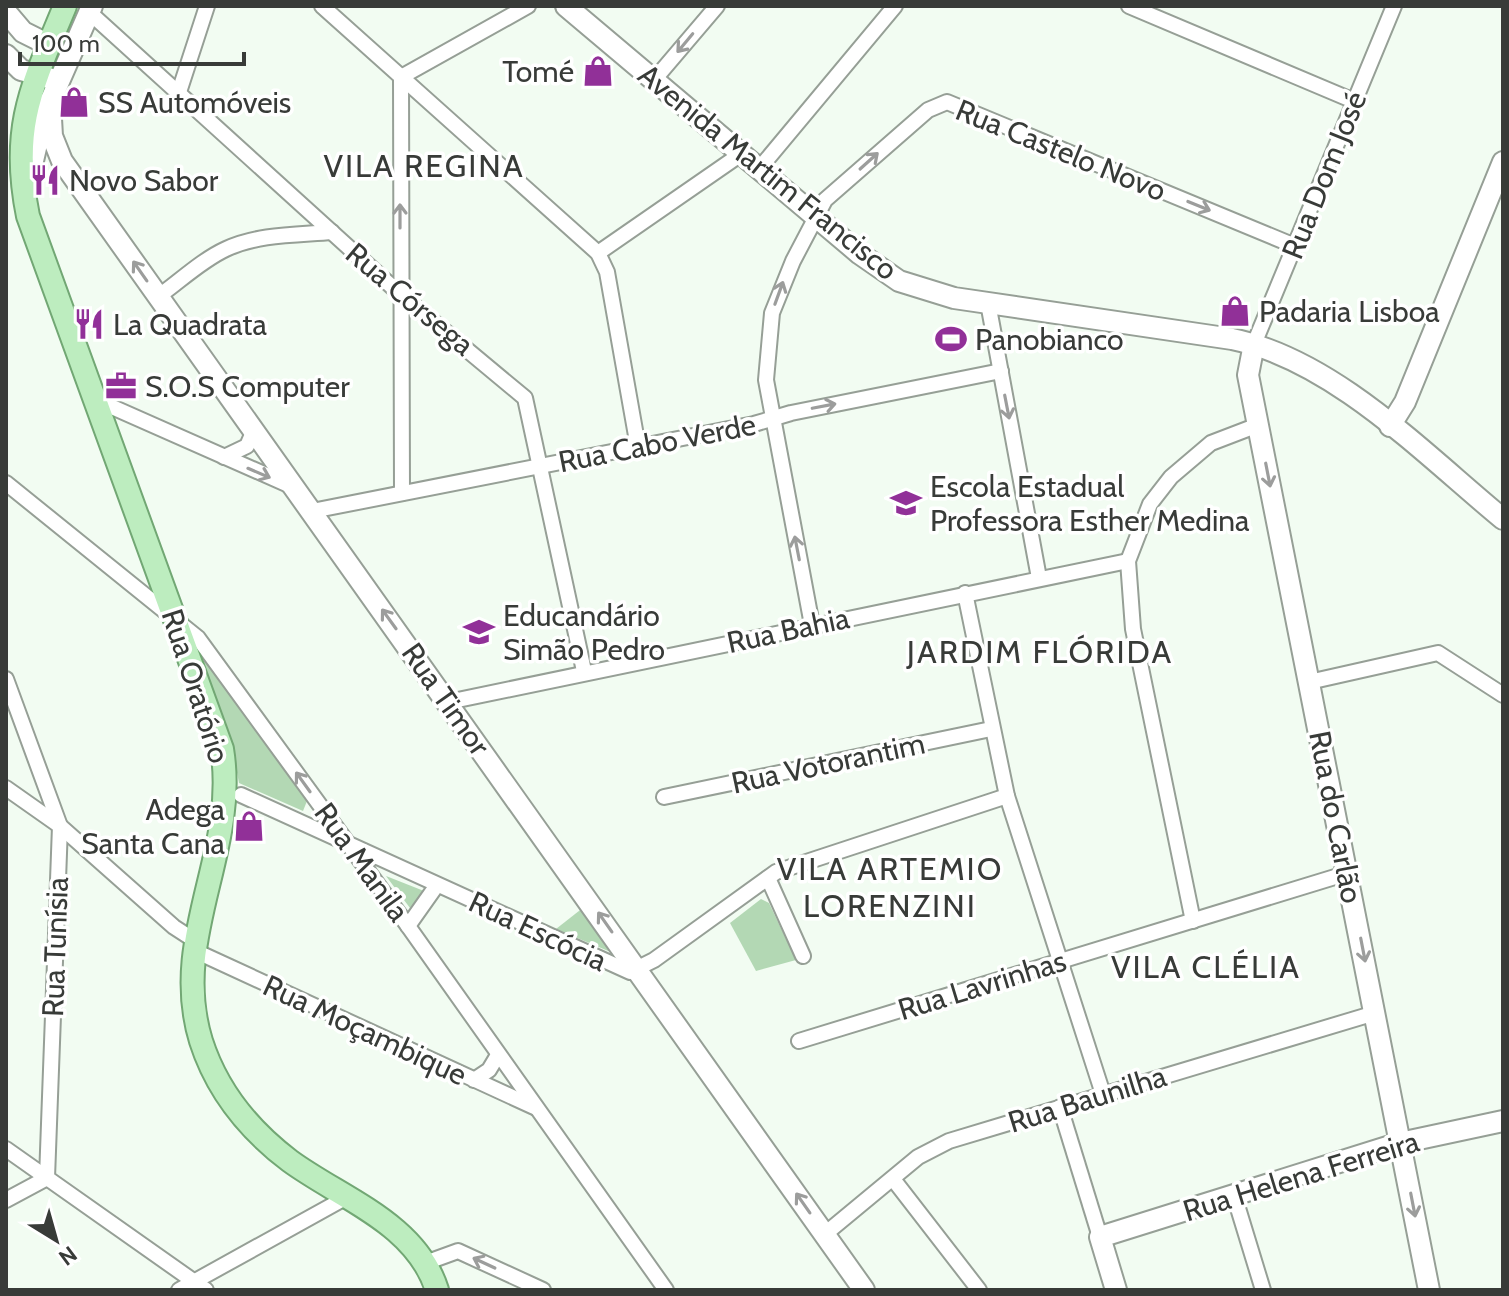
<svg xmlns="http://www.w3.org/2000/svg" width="1509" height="1296" font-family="Cabin,sans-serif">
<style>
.green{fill:#b3d8b4}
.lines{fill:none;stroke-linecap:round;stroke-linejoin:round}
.street-casing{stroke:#969f96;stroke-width:18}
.secondary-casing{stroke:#969f96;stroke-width:24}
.primary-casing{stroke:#72a774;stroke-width:26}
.street{stroke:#fff;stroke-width:14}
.secondary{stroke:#fff;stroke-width:20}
.primary{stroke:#bdedbf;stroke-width:22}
.oneway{stroke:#9c9d9c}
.labels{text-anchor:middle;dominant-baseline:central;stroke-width:7;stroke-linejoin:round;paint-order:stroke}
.poi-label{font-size:30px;fill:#383b38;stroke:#fff;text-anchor:start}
.street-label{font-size:30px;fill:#383b38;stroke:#fff}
.neighbourhood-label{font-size:32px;letter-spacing:2px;fill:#383b38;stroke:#fff}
</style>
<rect width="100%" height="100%" fill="#f2fcf2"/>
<g class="green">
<path d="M205,659L211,661L307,801L303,811L239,783L230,736L202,663Z"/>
<path d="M386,876L424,891L410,908Z"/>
<path d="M761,899L769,903L796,960L756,971L730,923Z"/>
<path d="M584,907L613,953L556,929Z"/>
</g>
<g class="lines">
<defs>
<g id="street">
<path d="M322,6L598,253L607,272L638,447"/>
<path d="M1129,6L1354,101"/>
<path d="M89,12L400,294L525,398L584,671"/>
<path d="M654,80L717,6"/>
<path d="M179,92L207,6"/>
<path d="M759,169L895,6"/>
<path d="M598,253L741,154"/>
<path d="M159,296C180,281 202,260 226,249C258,234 297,235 332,232"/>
<path d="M988,303L1039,578"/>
<path d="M1254,344L1394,6"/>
<path d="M94,399L291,486"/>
<path d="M224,457L247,446L254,430"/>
<path d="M6,483L198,638L408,926L666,1290"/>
<path d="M402,493L401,77L528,6"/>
<path d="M312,511L754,424L791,413L1001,371"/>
<path d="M965,593L1007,796L1103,1094"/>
<path d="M812,625L766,380L772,313L793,261L825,200L928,110L947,102L1295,246"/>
<path d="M6,679L60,826L47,1178L6,1200"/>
<path d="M1309,682L1438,653L1503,695"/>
<path d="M448,702L1128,561"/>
<path d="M6,788L60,826L174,927L194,940"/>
<path d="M241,795L630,972L654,960L776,872L1007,796"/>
<path d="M664,797L991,729"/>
<path d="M768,878L803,956"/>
<path d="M1193,921L1133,629L1128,561L1150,504L1171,477L1211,443L1258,425"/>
<path d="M408,926L437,885"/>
<path d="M193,950L534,1107"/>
<path d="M799,1041L1348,873"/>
<path d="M474,1080L489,1070L498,1055"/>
<path d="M1060,1107L1100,1237"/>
<path d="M6,1149L206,1290"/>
<path d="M893,1179L979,1290"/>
<path d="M1234,1195L1263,1290"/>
<path d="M825,1234L918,1157L949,1141L1375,1013"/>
<path d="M425,1263L458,1251L543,1290"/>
<path d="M179,1290L347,1197"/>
</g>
<g id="secondary">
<path d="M566,6L860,254L899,281L954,298L1232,339C1334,360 1424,454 1503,519"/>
<path d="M6,12L23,32L49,45"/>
<path d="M6,55L21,70L52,79"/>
<path d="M50,101L52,136L62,161L864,1290"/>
<path d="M28,182L43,118L92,6"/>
<path d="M1254,344L1248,375L1429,1290"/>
<path d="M1390,426L1405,402L1503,162"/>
<path d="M1116,1290L1100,1237L1400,1143L1503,1121"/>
</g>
<path id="primary" d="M65,6C32,86 10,128 28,216L222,749C239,852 169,937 201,1041C217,1091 249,1130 290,1161C342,1199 416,1223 437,1290"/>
</defs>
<use href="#street" class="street-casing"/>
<use href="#secondary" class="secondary-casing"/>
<use href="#primary" class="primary-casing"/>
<use href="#street" class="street"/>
<use href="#secondary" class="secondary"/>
<use href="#primary" class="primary"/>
</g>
<defs><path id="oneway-shaft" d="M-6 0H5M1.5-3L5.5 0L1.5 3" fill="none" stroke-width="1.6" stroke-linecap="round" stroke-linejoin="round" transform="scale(2)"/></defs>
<g class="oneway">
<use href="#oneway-shaft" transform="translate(685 43) rotate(130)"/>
<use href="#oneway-shaft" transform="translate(869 161) rotate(-42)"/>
<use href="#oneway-shaft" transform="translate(1199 206) rotate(22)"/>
<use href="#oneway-shaft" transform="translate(400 216) rotate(-90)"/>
<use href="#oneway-shaft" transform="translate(140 271) rotate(-125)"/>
<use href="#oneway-shaft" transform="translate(779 293) rotate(-70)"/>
<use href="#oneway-shaft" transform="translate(824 406) rotate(-11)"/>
<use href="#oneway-shaft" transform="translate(1007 407) rotate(79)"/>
<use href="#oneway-shaft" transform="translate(259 473) rotate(23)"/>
<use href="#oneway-shaft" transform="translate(1268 475) rotate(79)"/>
<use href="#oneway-shaft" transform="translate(797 548) rotate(-101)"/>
<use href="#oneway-shaft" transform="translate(389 619) rotate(-126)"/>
<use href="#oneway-shaft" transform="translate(303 782) rotate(-126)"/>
<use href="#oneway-shaft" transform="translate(605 922) rotate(-125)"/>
<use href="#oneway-shaft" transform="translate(1363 950) rotate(79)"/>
<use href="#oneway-shaft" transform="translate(803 1203) rotate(-125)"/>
<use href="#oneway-shaft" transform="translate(1413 1205) rotate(79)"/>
<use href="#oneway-shaft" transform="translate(484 1263) rotate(-155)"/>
</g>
<defs>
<symbol id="shop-bare" viewBox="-9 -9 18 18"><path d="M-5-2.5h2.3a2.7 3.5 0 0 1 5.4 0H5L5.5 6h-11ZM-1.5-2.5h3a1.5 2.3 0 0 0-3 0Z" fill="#913098" stroke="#fff" stroke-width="2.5" paint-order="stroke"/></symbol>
<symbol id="restaurant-bare" viewBox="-9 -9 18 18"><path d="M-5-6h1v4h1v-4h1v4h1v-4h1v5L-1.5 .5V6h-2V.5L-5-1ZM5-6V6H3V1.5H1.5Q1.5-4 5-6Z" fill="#913098" stroke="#fff" stroke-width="2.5" paint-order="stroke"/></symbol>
<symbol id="stadium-bare" viewBox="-9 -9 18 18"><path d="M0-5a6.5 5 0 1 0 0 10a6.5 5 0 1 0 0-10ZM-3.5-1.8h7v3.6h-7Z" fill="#913098" stroke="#fff" stroke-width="2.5" paint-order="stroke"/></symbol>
<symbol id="office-bare" viewBox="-9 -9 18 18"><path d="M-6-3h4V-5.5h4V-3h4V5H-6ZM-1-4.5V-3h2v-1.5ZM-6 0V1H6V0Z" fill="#913098" stroke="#fff" stroke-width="2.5" paint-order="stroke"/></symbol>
<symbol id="school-bare" viewBox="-9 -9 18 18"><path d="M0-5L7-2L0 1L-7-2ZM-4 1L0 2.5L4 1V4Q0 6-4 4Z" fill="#913098" stroke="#fff" stroke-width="2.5" paint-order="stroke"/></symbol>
</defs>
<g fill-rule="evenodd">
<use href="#shop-bare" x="576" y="49" width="44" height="44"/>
<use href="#shop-bare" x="52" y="80" width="44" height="44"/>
<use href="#restaurant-bare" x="23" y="158" width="44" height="44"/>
<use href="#shop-bare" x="1213" y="289" width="44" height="44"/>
<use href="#restaurant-bare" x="67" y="302" width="44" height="44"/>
<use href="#stadium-bare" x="929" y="317" width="44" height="44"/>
<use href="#office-bare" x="99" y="364" width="44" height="44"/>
<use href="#school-bare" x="884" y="481" width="44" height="44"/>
<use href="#school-bare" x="457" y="610" width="44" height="44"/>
<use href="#shop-bare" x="227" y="804" width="44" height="44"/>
</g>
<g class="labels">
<g class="poi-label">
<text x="574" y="71" text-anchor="end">Tomé</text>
<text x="98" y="102">SS Automóveis</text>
<text x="69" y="180">Novo Sabor</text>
<text x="1259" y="311">Padaria Lisboa</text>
<text x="113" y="324">La Quadrata</text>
<text x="975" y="339">Panobianco</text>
<text x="145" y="386">S.O.S Computer</text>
<text x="930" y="486">Escola Estadual<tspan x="930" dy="34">Professora Esther Medina</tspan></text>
<text x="503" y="615">Educandário<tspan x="503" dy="34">Simão Pedro</tspan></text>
<text x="225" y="809" text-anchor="end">Adega<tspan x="225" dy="34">Santa Cana</tspan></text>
</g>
<g class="street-label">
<text transform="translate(1061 150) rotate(22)">Rua Castelo Novo</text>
<text transform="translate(768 172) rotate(39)">Avenida Martim Francisco</text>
<text transform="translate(1324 175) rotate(-68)">Rua Dom José</text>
<text transform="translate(410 299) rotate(40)">Rua Córsega</text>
<text transform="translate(657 443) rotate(-11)">Rua Cabo Verde</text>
<text transform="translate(788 630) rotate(-12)">Rua Bahia</text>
<text transform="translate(196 686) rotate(72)">Rua Oratório</text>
<text transform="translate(446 699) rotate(55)">Rua Timor</text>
<text transform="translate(828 763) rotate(-12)">Rua Votorantim</text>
<text transform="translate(1336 817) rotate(79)">Rua do Carlão</text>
<text transform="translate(362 862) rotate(54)">Rua Manila</text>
<text transform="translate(538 931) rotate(25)">Rua Escócia</text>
<text transform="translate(55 947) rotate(-88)">Rua Tunísia</text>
<text transform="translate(982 985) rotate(-17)">Rua Lavrinhas</text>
<text transform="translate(365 1030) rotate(25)">Rua Moçambique</text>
<text transform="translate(1087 1099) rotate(-17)">Rua Baunilha</text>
<text transform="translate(1301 1176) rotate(-17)">Rua Helena Ferreira</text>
</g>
<g class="neighbourhood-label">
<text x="424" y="165">VILA REGINA</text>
<text x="1040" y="651">JARDIM FLÓRIDA</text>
<text x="890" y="868">VILA ARTEMIO<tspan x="890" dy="37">LORENZINI</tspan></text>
<text x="1206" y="966">VILA CLÉLIA</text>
</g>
</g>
<rect width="1509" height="1296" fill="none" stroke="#383b38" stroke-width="16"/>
<g transform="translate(56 1240) rotate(143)" stroke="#ffffff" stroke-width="6" paint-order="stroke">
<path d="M0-6L14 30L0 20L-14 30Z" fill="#383b38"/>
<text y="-12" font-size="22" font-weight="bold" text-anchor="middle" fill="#383b38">N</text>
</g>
<path d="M20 52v12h224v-12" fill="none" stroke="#383b38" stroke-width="4"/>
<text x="32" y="52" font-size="24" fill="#383b38" stroke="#ffffff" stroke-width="6" paint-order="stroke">100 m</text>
</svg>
